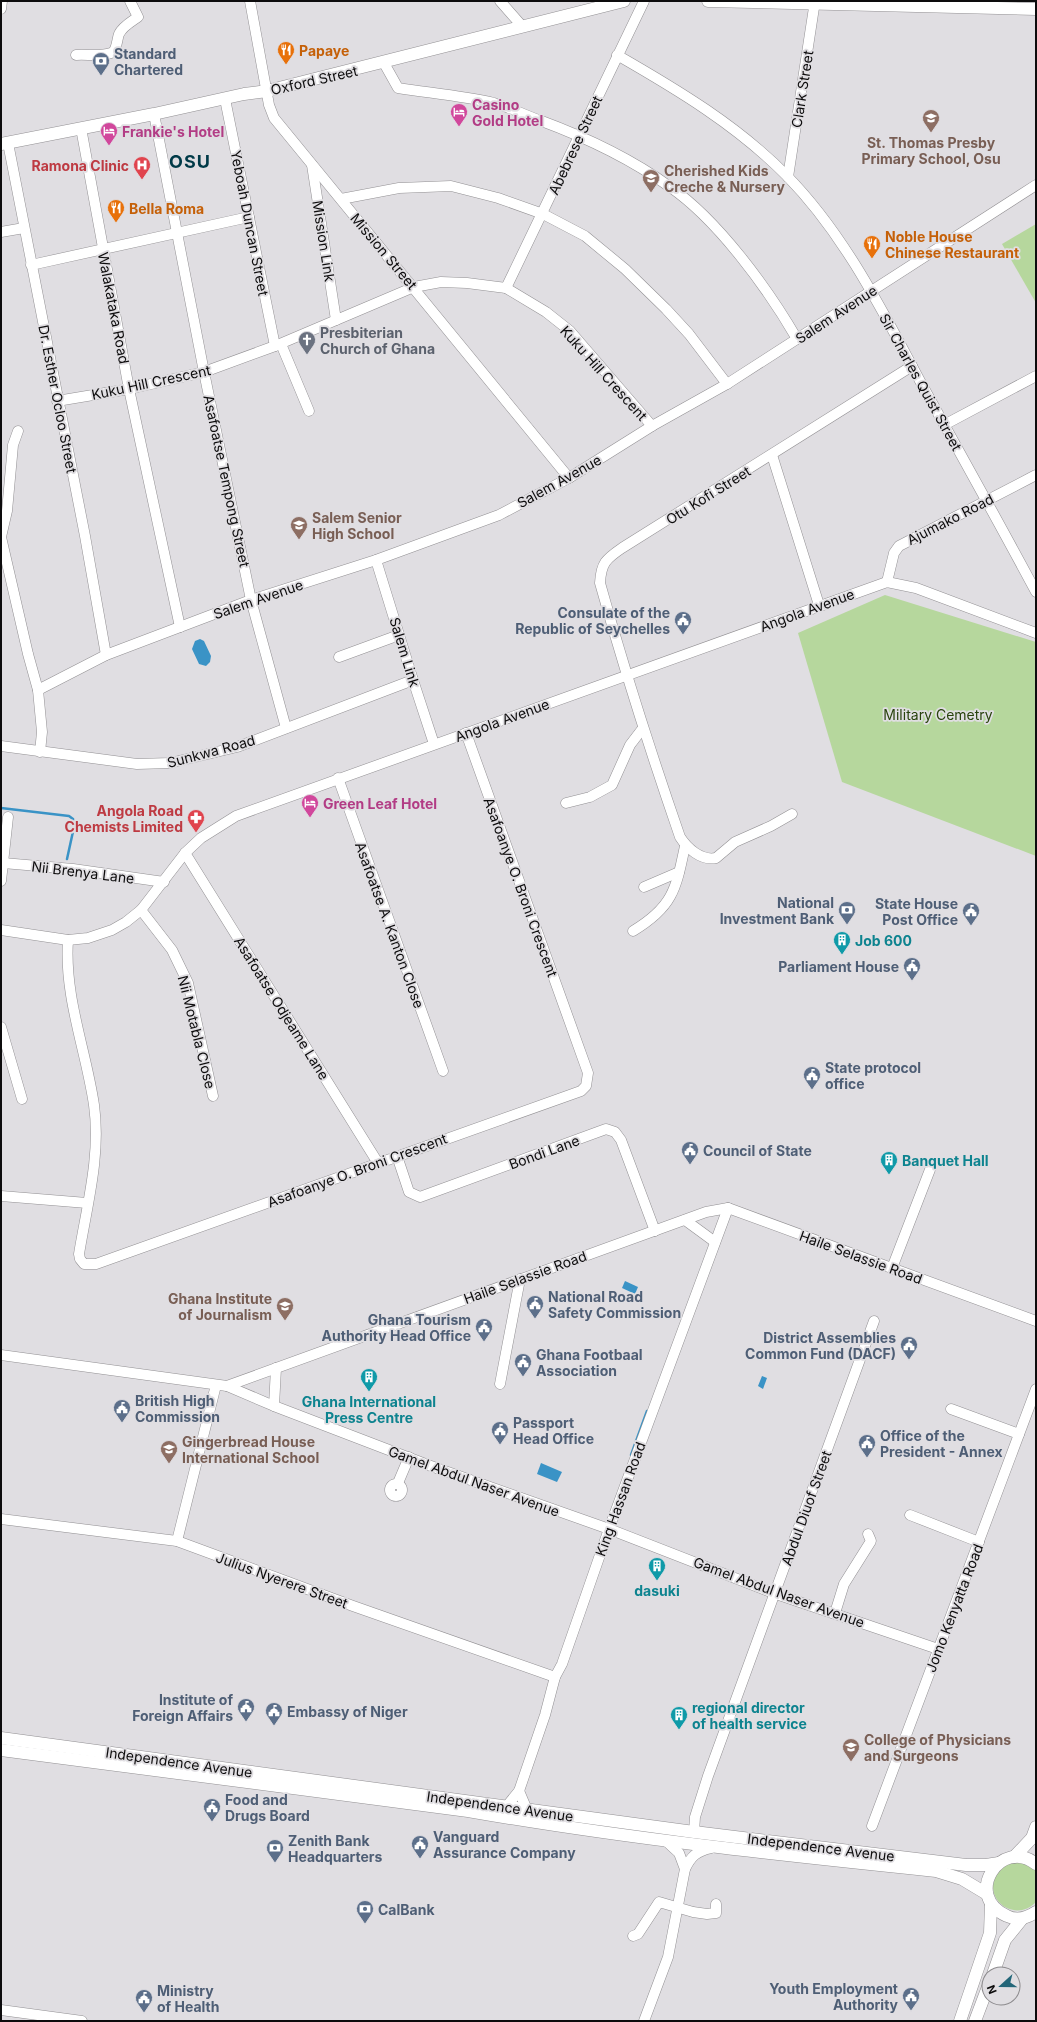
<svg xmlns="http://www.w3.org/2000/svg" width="1037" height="2022" font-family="Inter,sans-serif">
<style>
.green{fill:#b6d79d}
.water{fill:#3a93c6}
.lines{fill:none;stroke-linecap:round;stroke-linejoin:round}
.stream{stroke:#3a93c6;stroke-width:2.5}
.minor-casing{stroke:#929093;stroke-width:11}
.major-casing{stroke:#929093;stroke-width:13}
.minor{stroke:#fff;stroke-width:10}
.major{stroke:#fff;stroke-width:12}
.labels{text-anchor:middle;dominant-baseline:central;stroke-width:3.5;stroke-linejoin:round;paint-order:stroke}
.food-label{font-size:14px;font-weight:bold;fill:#c56008;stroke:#e0dee2;text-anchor:start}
.service-label{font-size:14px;font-weight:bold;fill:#4e5e75;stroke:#e0dee2;text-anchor:start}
.street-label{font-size:14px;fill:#0d0c0d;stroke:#e0dee2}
.hotel-label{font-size:14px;font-weight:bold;fill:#b23c85;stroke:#e0dee2;text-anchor:start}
.education-label{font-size:14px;font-weight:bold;fill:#785e54;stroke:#e0dee2;text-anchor:start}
.health-label{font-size:14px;font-weight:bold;fill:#be3a42;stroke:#e0dee2;text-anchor:end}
.worship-label{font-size:14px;font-weight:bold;fill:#5b616d;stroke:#e0dee2;text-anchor:start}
.park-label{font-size:14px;fill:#29430d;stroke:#e0dee2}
.culture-label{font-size:14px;font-weight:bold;fill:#0d838f;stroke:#e0dee2;text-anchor:start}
.district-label{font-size:18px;font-weight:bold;letter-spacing:1px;fill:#003a48;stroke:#e0dee2}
</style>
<rect width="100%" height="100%" fill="#e0dee2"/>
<g class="green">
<path d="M1036,224V303L1002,244Z"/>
<path d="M885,595L1036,642V856L842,782L798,633Z"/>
<path d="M1016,1860L1036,1869V1902C1016,1923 983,1901 996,1875C998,1872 999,1868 1001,1867C1005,1864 1011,1862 1016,1860Z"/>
</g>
<g class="water">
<path d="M200,639L204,641L211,656L210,662L206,666L199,664L192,649L195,641Z"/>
<path d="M625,1281L638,1287L635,1294L622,1288Z"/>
<path d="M762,1376L767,1378L763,1389L758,1386Z"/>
<path d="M541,1463L562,1472L557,1482L537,1474Z"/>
</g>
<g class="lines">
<g class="stream">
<path d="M1,808L69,816L73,819L74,827L67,859"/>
<path d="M631,1455L647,1411"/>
</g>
<defs>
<g id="minor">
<path d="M250,1L269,105L274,118L569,478"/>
<path d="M500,1L522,26"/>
<path d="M1,9L2,1"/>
<path d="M76,55C87,54 100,57 111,53C117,51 117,39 119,34C123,26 131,22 138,17L130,1"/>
<path d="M617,55C678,90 738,126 787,176C844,234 882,310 920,381C959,451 998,521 1036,592"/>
<path d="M384,63L398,88C430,93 463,96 494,103C509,107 524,115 539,120C585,137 630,158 670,187C718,220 768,289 797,339"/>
<path d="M225,99L275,346"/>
<path d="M154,114L204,372L251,600L286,728"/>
<path d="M81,128L129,389L180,627"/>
<path d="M8,143L85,536L106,655"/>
<path d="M312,165L336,320"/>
<path d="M788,177L815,1"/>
<path d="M341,199L399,188L451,186L498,198L543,214L585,236L625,269L666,309L689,334L727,384"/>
<path d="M1,232L24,228"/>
<path d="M31,265L249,217"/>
<path d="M506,288L644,1"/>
<path d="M281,344L309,411"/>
<path d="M57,401L129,389L204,372L275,346L414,287L441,282L467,283L506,288L546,312L570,331L652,426"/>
<path d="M944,425L1036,376"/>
<path d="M18,431L13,445L7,511L1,537L28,654L38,690L42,732L40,752"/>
<path d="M772,455L819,605"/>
<path d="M376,560L413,680L434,744"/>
<path d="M887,582L894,553L899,546L1036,475"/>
<path d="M339,657L399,635"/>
<path d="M38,690L106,655L251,600L376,560L499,515L569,478L652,426L727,384L1036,185"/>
<path d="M1,746L137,764L170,763L237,747L413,680"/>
<path d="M338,778L443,1071"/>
<path d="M566,803L590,797L612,785L630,745L643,728"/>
<path d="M792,814L771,826L735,842L716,858C701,861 687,848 680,837C651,753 624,669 600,583C601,563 606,559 622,548L912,366"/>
<path d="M185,853L378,1163"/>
<path d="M3,863L73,869L164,882"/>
<path d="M1,881L8,817"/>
<path d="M644,887L679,872"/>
<path d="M141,910L172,950L188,983L213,1096"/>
<path d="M1,930L68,940L88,938L112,930L126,922L141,910L185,853L201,838L236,816L887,582L916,588L1036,633"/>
<path d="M633,931C673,907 676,889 685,846"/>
<path d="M68,940C64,997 86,1050 94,1105C101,1155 87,1205 79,1254L80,1259L84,1264H96L581,1091L586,1086L588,1073L466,733"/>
<path d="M1,1027L22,1099"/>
<path d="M397,1156L409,1192L420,1197L606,1129L615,1132L621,1140L655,1231"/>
<path d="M1,1196L87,1203"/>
<path d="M685,1220L715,1242"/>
<path d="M892,1268L931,1167"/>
<path d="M1,1355L227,1386L274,1406L428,1465L609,1529L776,1594L938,1649"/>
<path d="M500,1384L520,1279"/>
<path d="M227,1386L706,1212L728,1208L1036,1321"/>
<path d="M274,1406L276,1368"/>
<path d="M951,1409L1019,1434"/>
<path d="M398,1483L409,1457"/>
<circle cx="396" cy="1490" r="6"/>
<path d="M910,1515L979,1542"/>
<path d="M1,1519L177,1541L353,1606L555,1677"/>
<path d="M177,1541L216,1385"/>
<path d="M835,1613L844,1584L871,1541L868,1534"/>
<path d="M519,1791L527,1810"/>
<path d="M506,1807L519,1791L545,1715L555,1677L562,1664L609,1529L728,1208"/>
<path d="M872,1826L1036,1389"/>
<path d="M694,1832L695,1817L708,1776L874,1321"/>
<path d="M666,1841L679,1853L685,1869"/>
<path d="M633,1936L638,1934L659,1902L693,1912L707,1914L716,1913V1904"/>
<path d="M1,2010L82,2021"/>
<path d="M644,2021L668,1957L685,1869C691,1856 697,1851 711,1848"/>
</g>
<g id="major">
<path d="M708,1L1036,9"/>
<path d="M1,144L154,114L244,94L267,91L624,1"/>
<path d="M1,1738L694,1832L966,1865H986L999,1863"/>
<path d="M1,1750L468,1811C623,1838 779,1855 936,1871L962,1879L987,1894"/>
<path d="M1014,1857L1032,1838L1036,1827"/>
<path d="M1036,1864C1001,1836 962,1896 1007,1916C1017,1921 1027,1918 1036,1912"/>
<path d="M993,1974L1005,1940L1022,1919"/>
<path d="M960,2021L990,1933L991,1904"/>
<path d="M975,2021L989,1984"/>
</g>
</defs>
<use href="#minor" class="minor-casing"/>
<use href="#major" class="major-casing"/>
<use href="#minor" class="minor"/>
<use href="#major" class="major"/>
</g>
<defs>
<symbol id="restaurant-pin" viewBox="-11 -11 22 30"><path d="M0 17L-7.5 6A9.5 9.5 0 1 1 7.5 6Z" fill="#e8710a" stroke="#e0dee2"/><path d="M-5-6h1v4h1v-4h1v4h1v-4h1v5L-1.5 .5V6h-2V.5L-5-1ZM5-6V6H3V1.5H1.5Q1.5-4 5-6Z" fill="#fff"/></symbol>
<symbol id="bank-pin" viewBox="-11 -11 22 30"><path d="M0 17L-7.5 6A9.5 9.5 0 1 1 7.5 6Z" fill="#5c6f8a" stroke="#e0dee2"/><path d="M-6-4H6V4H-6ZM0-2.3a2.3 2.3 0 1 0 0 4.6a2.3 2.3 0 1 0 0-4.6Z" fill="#fff"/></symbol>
<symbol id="hotel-pin" viewBox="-11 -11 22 30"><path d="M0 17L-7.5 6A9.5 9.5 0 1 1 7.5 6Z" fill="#d1479c" stroke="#e0dee2"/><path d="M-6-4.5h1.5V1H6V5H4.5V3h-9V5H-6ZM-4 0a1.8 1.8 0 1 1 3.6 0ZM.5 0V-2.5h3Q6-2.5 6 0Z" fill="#fff"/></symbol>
<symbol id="school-pin" viewBox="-11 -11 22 30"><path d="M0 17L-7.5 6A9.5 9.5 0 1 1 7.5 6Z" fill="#8d6e63" stroke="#e0dee2"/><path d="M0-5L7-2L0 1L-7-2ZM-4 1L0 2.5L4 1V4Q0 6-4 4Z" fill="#fff"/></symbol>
<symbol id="hospital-pin" viewBox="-11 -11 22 30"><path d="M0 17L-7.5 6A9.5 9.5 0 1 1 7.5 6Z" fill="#e0444e" stroke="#e0dee2"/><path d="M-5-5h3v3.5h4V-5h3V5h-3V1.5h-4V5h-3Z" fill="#fff"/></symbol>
<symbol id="church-pin" viewBox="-11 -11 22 30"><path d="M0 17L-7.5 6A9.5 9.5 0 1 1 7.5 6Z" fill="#6b7280" stroke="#e0dee2"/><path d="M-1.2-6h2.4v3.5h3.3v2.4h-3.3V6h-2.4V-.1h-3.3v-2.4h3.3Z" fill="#fff"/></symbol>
<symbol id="civic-pin" viewBox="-11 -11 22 30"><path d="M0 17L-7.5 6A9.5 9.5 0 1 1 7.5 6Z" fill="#5c6f8a" stroke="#e0dee2"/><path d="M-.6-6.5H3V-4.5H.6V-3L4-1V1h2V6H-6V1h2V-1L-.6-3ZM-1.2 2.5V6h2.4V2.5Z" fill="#fff"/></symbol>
<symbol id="pharmacy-pin" viewBox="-11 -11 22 30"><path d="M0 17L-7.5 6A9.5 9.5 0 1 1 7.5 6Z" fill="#e0444e" stroke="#e0dee2"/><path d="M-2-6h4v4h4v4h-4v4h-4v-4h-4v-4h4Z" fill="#fff"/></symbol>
<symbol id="building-pin" viewBox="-11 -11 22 30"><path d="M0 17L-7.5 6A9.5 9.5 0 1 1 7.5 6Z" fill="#0f9aa8" stroke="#e0dee2"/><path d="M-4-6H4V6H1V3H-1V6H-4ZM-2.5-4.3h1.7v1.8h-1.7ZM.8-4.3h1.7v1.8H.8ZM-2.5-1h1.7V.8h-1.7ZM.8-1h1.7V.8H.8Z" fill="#fff"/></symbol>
<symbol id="university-pin" viewBox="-11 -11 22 30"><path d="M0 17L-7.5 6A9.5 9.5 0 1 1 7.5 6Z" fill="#8d6e63" stroke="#e0dee2"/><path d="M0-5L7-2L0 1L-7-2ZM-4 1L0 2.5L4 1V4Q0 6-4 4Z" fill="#fff"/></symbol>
</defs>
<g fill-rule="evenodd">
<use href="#restaurant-pin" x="276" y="40" width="20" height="27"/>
<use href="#bank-pin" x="91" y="51" width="20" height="27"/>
<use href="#hotel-pin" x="449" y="102" width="20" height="27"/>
<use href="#school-pin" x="921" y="108" width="20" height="27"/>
<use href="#hotel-pin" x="99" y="121" width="20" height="27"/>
<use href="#hospital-pin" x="132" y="155" width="20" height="27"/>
<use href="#school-pin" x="641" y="168" width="20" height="27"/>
<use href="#restaurant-pin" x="106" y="198" width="20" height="27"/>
<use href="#restaurant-pin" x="862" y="234" width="20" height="27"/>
<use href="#church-pin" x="297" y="330" width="20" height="27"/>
<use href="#school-pin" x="289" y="515" width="20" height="27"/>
<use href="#civic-pin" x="673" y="610" width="20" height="27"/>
<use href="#hotel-pin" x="300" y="793" width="20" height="27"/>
<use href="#pharmacy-pin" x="186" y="808" width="20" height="27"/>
<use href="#bank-pin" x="837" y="900" width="20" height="27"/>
<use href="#civic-pin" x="961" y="901" width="20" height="27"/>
<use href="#building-pin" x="832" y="930" width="20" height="27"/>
<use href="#civic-pin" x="902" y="956" width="20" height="27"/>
<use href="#civic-pin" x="802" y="1065" width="20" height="27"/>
<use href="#civic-pin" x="680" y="1140" width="20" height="27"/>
<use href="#building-pin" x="879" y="1150" width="20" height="27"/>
<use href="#civic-pin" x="525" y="1294" width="20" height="27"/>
<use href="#school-pin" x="275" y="1296" width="20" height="27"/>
<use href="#civic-pin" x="474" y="1317" width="20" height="27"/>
<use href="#civic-pin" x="899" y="1335" width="20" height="27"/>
<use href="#civic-pin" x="513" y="1352" width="20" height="27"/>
<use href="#building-pin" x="359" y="1367" width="20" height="27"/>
<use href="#civic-pin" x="112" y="1398" width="20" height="27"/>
<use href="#civic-pin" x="490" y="1420" width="20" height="27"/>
<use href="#civic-pin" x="857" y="1433" width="20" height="27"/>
<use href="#school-pin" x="159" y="1439" width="20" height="27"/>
<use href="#building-pin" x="647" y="1556" width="20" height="27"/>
<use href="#civic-pin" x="236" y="1697" width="20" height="27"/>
<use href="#civic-pin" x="264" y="1701" width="20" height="27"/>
<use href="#building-pin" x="669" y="1705" width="20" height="27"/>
<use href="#university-pin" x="841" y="1737" width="20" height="27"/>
<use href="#civic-pin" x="202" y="1797" width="20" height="27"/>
<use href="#civic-pin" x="410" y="1834" width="20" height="27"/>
<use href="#bank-pin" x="265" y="1838" width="20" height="27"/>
<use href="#bank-pin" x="355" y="1899" width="20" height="27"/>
<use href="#civic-pin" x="901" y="1986" width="20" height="27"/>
<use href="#civic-pin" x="134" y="1988" width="20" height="27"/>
</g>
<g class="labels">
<g class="food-label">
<text x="299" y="50">Papaye</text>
<text x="129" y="208">Bella Roma</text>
<text x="885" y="236">Noble House<tspan x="885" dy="16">Chinese Restaurant</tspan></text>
</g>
<g class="service-label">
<text x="114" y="53">Standard<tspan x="114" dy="16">Chartered</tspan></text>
<text x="670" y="612" text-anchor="end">Consulate of the<tspan x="670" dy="16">Republic of Seychelles</tspan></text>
<text x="834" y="902" text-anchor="end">National<tspan x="834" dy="16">Investment Bank</tspan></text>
<text x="958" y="903" text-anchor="end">State House<tspan x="958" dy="16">Post Office</tspan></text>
<text x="899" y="966" text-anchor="end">Parliament House</text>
<text x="825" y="1067">State protocol<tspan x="825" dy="16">office</tspan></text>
<text x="703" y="1150">Council of State</text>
<text x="548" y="1296">National Road<tspan x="548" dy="16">Safety Commission</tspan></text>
<text x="471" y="1319" text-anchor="end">Ghana Tourism<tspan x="471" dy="16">Authority Head Office</tspan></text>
<text x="896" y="1337" text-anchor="end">District Assemblies<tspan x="896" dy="16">Common Fund (DACF)</tspan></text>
<text x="536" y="1354">Ghana Footbaal<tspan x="536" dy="16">Association</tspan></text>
<text x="135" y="1400">British High<tspan x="135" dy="16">Commission</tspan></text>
<text x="513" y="1422">Passport<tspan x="513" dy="16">Head Office</tspan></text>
<text x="880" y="1435">Office of the<tspan x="880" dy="16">President - Annex</tspan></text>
<text x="233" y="1699" text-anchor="end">Institute of<tspan x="233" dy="16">Foreign Affairs</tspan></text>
<text x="287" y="1711">Embassy of Niger</text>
<text x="225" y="1799">Food and<tspan x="225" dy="16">Drugs Board</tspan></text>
<text x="433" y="1836">Vanguard<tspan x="433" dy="16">Assurance Company</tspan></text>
<text x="288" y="1840">Zenith Bank<tspan x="288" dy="16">Headquarters</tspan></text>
<text x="378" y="1909">CalBank</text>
<text x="898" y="1988" text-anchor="end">Youth Employment<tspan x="898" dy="16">Authority</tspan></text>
<text x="157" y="1990">Ministry<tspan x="157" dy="16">of Health</tspan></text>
</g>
<g class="street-label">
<text transform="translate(314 80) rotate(-13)">Oxford Street</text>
<text transform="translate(802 89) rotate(-81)">Clark Street</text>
<text transform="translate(575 145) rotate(-65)">Abebrese Street</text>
<text transform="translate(250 223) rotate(79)">Yeboah Duncan Street</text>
<text transform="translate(324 241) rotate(81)">Mission Link</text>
<text transform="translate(384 251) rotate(50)">Mission Street</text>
<text transform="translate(114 308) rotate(79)">Walakataka Road</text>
<text transform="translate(836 314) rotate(-33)">Salem Avenue</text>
<text transform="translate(604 373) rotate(48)">Kuku Hill Crescent</text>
<text transform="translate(151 382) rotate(-12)">Kuku Hill Crescent</text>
<text transform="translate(921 382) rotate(61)">Sir Charles Quist Street</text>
<text transform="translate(58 399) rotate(79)">Dr. Esther Ocloo Street</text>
<text transform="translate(227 481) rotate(78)">Asafoatse Tempong Street</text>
<text transform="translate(559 481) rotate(-29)">Salem Avenue</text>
<text transform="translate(708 495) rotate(-32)">Otu Kofi Street</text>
<text transform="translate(950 519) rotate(-27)">Ajumako Road</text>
<text transform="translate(258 599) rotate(-19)">Salem Avenue</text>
<text transform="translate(807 610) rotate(-20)">Angola Avenue</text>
<text transform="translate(405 652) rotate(73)">Salem Link</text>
<text transform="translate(502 720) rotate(-20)">Angola Avenue</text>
<text transform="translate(211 751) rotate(-15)">Sunkwa Road</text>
<text transform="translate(83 872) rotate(7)">Nii Brenya Lane</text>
<text transform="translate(521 887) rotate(70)">Asafoanye O. Broni Crescent</text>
<text transform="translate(390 925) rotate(70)">Asafoatse A. Kanton Close</text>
<text transform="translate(282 1008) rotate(58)">Asafoatse Odjeame Lane</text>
<text transform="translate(197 1032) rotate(76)">Nii Motabla Close</text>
<text transform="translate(544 1152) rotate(-20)">Bondi Lane</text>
<text transform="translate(357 1170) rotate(-20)">Asafoanye O. Broni Crescent</text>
<text transform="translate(861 1257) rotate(20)">Haile Selassie Road</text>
<text transform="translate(525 1277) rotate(-20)">Haile Selassie Road</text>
<text transform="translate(474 1481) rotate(20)">Gamel Abdul Naser Avenue</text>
<text transform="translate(620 1499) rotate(-70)">King Hassan Road</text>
<text transform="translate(806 1508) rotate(-70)">Abdul Diuof Street</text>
<text transform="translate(282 1580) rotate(20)">Julius Nyerere Street</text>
<text transform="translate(779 1592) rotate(20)">Gamel Abdul Naser Avenue</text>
<text transform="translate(954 1608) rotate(-69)">Jomo Kenyatta Road</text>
<text transform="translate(179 1762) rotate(8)">Independence Avenue</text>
<text transform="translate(500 1806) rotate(8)">Independence Avenue</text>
<text transform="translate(821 1847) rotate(7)">Independence Avenue</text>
</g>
<g class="hotel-label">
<text x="472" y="104">Casino<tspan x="472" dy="16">Gold Hotel</tspan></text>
<text x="122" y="131">Frankie's Hotel</text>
<text x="323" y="803">Green Leaf Hotel</text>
</g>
<g class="education-label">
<text x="931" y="142" text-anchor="middle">St. Thomas Presby<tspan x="931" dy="16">Primary School, Osu</tspan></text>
<text x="664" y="170">Cherished Kids<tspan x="664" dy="16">Creche &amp; Nursery</tspan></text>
<text x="312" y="517">Salem Senior<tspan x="312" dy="16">High School</tspan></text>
<text x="272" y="1298" text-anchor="end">Ghana Institute<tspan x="272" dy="16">of Journalism</tspan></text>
<text x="182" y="1441">Gingerbread House<tspan x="182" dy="16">International School</tspan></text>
<text x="864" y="1739">College of Physicians<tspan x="864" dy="16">and Surgeons</tspan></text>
</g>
<g class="health-label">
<text x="129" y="165">Ramona Clinic</text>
<text x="183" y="810">Angola Road<tspan x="183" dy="16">Chemists Limited</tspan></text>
</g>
<g class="worship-label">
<text x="320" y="332">Presbiterian<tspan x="320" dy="16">Church of Ghana</tspan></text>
</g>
<g class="park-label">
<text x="938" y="714">Military Cemetry</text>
</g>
<g class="culture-label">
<text x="855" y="940">Job 600</text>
<text x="902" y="1160">Banquet Hall</text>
<text x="369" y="1401" text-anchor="middle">Ghana International<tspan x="369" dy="16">Press Centre</tspan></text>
<text x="657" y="1590" text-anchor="middle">dasuki</text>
<text x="692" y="1707">regional director<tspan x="692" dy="16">of health service</tspan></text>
</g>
<g class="district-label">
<text x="190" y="161">OSU</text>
</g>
</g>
<rect width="1037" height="2022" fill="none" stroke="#0d0c0d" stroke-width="4"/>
<g transform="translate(1001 1986) rotate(249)"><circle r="19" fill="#e0dee2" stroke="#8c8a8d"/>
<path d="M0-3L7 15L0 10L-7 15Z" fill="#236679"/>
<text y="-6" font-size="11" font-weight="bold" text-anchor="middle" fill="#0d0c0d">N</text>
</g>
</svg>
